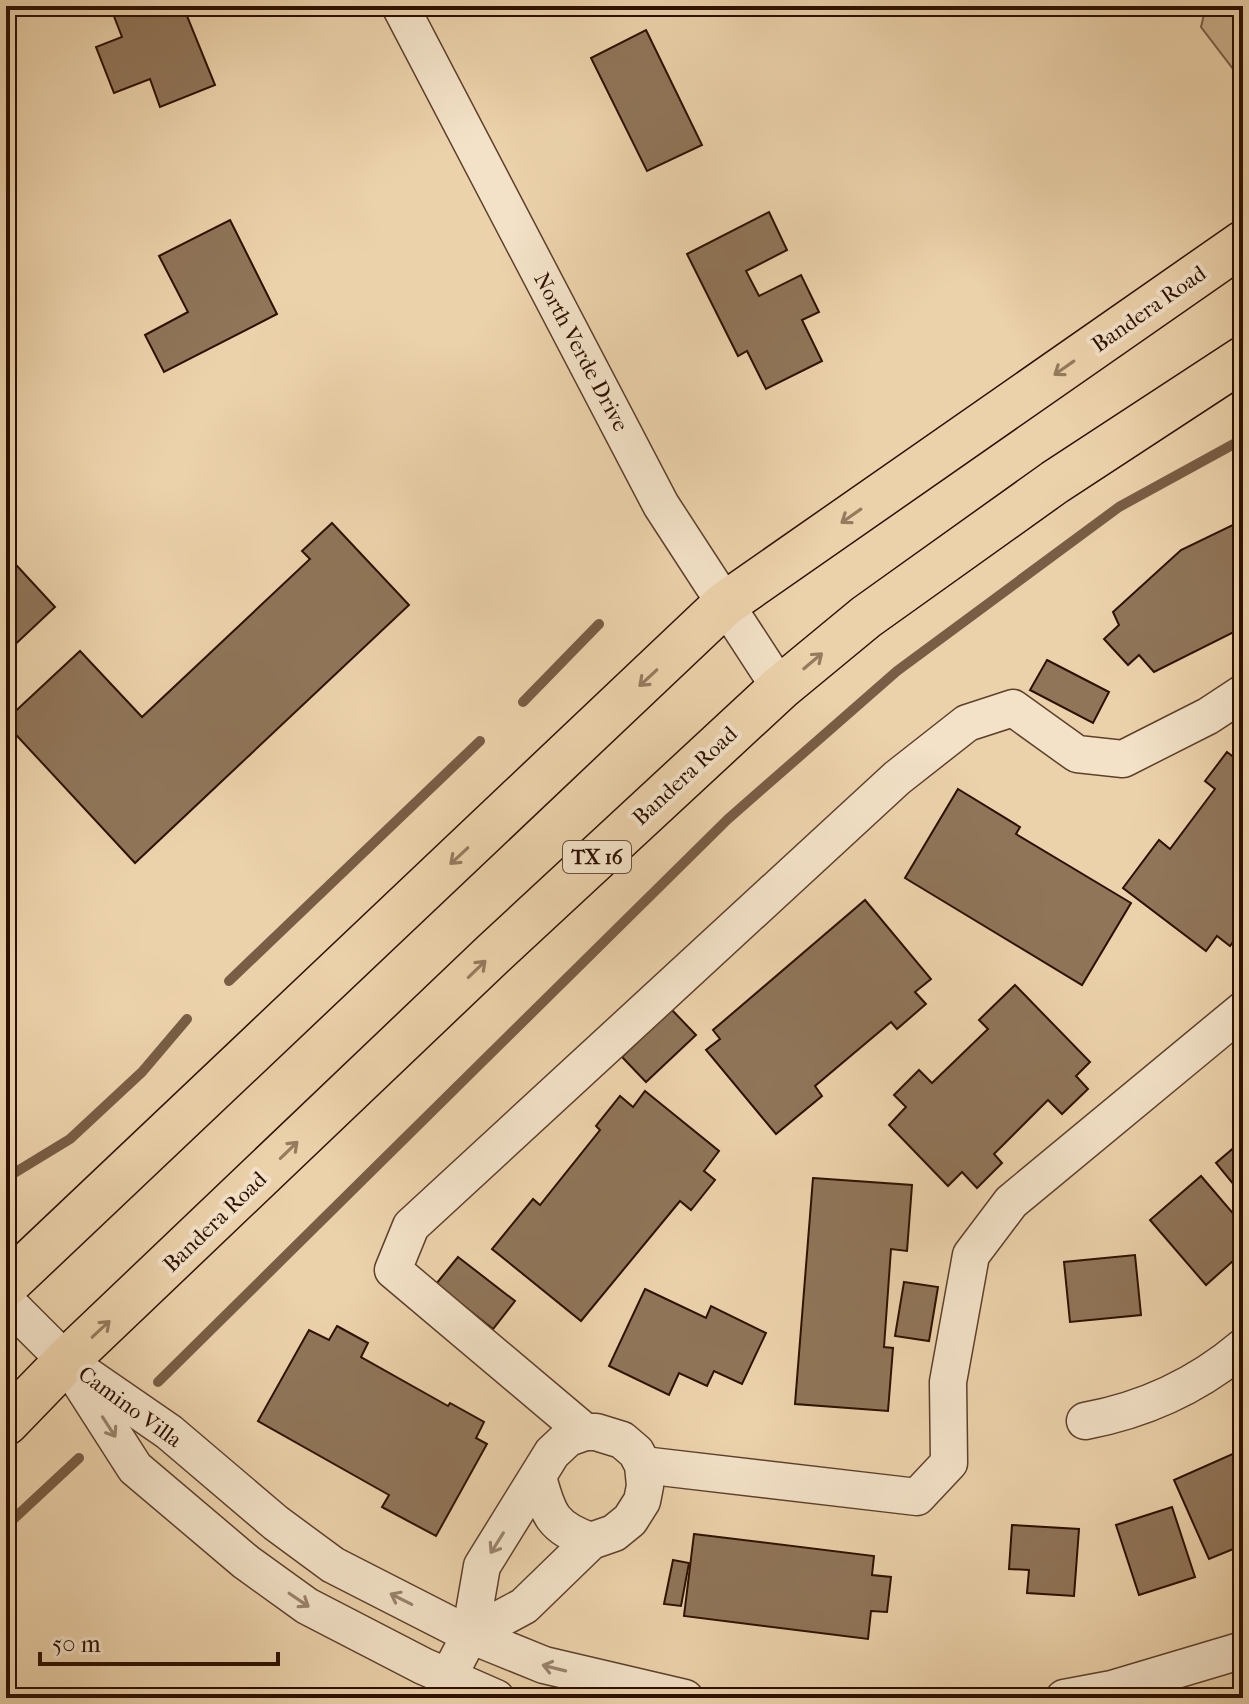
<svg xmlns="http://www.w3.org/2000/svg" width="1249" height="1704" font-family="'IM FELL French Canon',serif">
<style>
.green{fill:#ccb18e;stroke:#7c6047;stroke-width:2}
.lines{fill:none;stroke-linecap:round;stroke-linejoin:round}
.stream{stroke:#795d44;stroke-width:10}
.building{fill:#907559;stroke:#2d1000;stroke-width:2}
.minor-casing{stroke:#5d402b;stroke-width:39}
.major-casing{stroke:#2d1000;stroke-width:47}
.minor{stroke:#f3e2c8;stroke-width:36}
.major{stroke:#ecd2ab;stroke-width:44}
.oneway{stroke:#967b5e}
.oneway2{stroke:#9a846e}
.labels{text-anchor:middle;dominant-baseline:central;stroke-width:8;stroke-linejoin:round;paint-order:stroke}
.shield{fill:#f3e2c8;stroke:#684f3c;stroke-width:2}
.shield-label{font-size:20px;font-weight:bold;fill:#2d1000}
.street-label{font-size:22px;fill:#2d1000;stroke:#f3e2c8}
</style>
<rect width="100%" height="100%" fill="#ecd2ab"/>
<filter id="stains"><feTurbulence type="fractalNoise" baseFrequency=".0025" numOctaves="4"/><feColorMatrix values="0 0 0 0 .2 0 0 0 0 .09 0 0 0 0 .02 0 0 0 .5 -.17"/></filter>
<radialGradient id="worn" r=".72"><stop offset=".6" stop-color="#630" stop-opacity="0"/><stop offset="1" stop-color="#630" stop-opacity=".3"/></radialGradient>
<path class="green" d="M1206,6H1243V82L1201,27Z"/>
<g class="lines">
<g class="stream">
<path d="M523,702L599,624"/>
<path d="M229,981L480,741"/>
<path d="M6,1178L70,1139L142,1072L187,1019"/>
<path d="M158,1382L728,819L897,671L1119,507L1243,439"/>
<path d="M6,1526L79,1458"/>
</g>
</g>
<g class="building">
<path d="M110,6H183L215,85L160,107L150,79L114,93L96,47L122,37Z"/>
<path d="M646,30L702,145L647,171L591,58Z"/>
<path d="M769,212L787,250L746,271L759,296L801,275L819,312L802,320L822,361L766,389L747,351L738,356L687,254Z"/>
<path d="M230,220L277,314L164,372L145,335L188,312L159,256Z"/>
<path d="M1243,520V624L1236,631L1154,672L1139,655L1128,665L1104,639L1119,625L1113,612L1181,550Z"/>
<path d="M332,523L409,605L135,863L6,724V720L80,651L142,717L310,559L302,551Z"/>
<path d="M6,554L55,607L6,653Z"/>
<path d="M1047,660L1109,692L1093,723L1030,690Z"/>
<path d="M1227,752L1240,762L1243,759V907L1241,910L1243,928L1230,946L1217,936L1206,951L1123,888L1159,840L1170,849L1215,789L1205,781Z"/>
<path d="M958,789L1020,827L1016,834L1131,903L1082,985L905,878Z"/>
<path d="M865,900L931,979L915,992L926,1004L897,1029L891,1022L815,1086L822,1096L776,1134L706,1050L720,1039L713,1030Z"/>
<path d="M1015,985L1090,1062L1076,1076L1088,1089L1062,1114L1048,1100L994,1154L1002,1163L977,1188L962,1172L948,1186L889,1125L906,1107L894,1095L919,1070L932,1083L988,1029L979,1020Z"/>
<path d="M671,1009L696,1035L646,1082L622,1057Z"/>
<path d="M645,1091L719,1151L704,1171L715,1180L691,1210L680,1201L581,1321L492,1249L533,1199L540,1205L600,1130L596,1126L620,1096L633,1107Z"/>
<path d="M1243,1140V1196L1216,1163Z"/>
<path d="M1201,1176L1243,1225V1252L1206,1285L1150,1220Z"/>
<path d="M813,1178L912,1185L907,1251L891,1249L884,1347L893,1348L888,1411L795,1404Z"/>
<path d="M1135,1255L1141,1315L1070,1322L1064,1262Z"/>
<path d="M458,1257L515,1301L493,1329L436,1284Z"/>
<path d="M904,1282L938,1287L929,1341L895,1336Z"/>
<path d="M645,1289L706,1318L711,1306L766,1333L742,1384L714,1371L707,1386L679,1373L669,1395L609,1366Z"/>
<path d="M337,1326L368,1343L361,1357L448,1406L450,1403L484,1422L476,1438L487,1444L436,1536L382,1507L389,1495L258,1421L309,1330L329,1340Z"/>
<path d="M1237,1452L1243,1466V1545L1209,1559L1174,1480Z"/>
<path d="M1172,1507L1195,1577L1139,1595L1116,1525Z"/>
<path d="M1012,1525L1079,1529L1074,1596L1027,1593L1029,1570L1009,1569Z"/>
<path d="M694,1534L874,1556L872,1575L891,1577L887,1612L871,1611L868,1639L684,1616Z"/>
<path d="M673,1560L689,1563L681,1606L664,1604Z"/>
</g>
<g class="lines">
<defs>
<g id="minor">
<path d="M400,6L661,505L780,688"/>
<path d="M6,1301L66,1361L169,1432L276,1523L333,1565L470,1635L544,1665L685,1698"/>
<path d="M76,1376L135,1468L246,1562L307,1606L423,1666L496,1698"/>
<path d="M1085,1421C1144,1410 1197,1386 1243,1347"/>
<path d="M585,1432L393,1270L411,1226L897,778L967,723L1013,708L1077,754L1123,759L1208,716L1243,693"/>
<path d="M643,1465L917,1497L949,1463L948,1382L971,1255L1011,1202L1243,1010"/>
<path d="M538,1477C548,1515 553,1528 591,1541"/>
<path d="M448,1677L470,1635L482,1566L552,1453L568,1438L585,1432H596L622,1440L636,1452L643,1465L645,1486L642,1501L630,1520L614,1533L591,1541L524,1606L470,1635"/>
<path d="M1064,1698L1112,1689L1243,1650"/>
</g>
<g id="major">
<path d="M6,1285L725,604L1243,243"/>
<path d="M6,1423L66,1361L493,954L780,688L866,617L1055,482L1243,359"/>
</g>
</defs>
<use href="#minor" class="minor-casing"/>
<use href="#major" class="major-casing"/>
<use href="#minor" class="minor"/>
<use href="#major" class="major"/>
</g>
<defs><path id="oneway-shaft" d="M-6 0H5M1.5-3L5.5 0L1.5 3" fill="none" stroke-width="1.6" stroke-linecap="round" stroke-linejoin="round" transform="scale(2)"/></defs>
<g class="oneway">
<use href="#oneway-shaft" transform="translate(1064 368) rotate(145)"/>
<use href="#oneway-shaft" transform="translate(851 516) rotate(145)"/>
<use href="#oneway-shaft" transform="translate(813 661) rotate(-40)"/>
<use href="#oneway-shaft" transform="translate(648 678) rotate(137)"/>
<use href="#oneway-shaft" transform="translate(459 856) rotate(137)"/>
<use href="#oneway-shaft" transform="translate(477 969) rotate(-44)"/>
<use href="#oneway-shaft" transform="translate(289 1150) rotate(-44)"/>
<use href="#oneway-shaft" transform="translate(101 1329) rotate(-43)"/>
</g>
<g class="oneway2">
<use href="#oneway-shaft" transform="translate(109 1427) rotate(57)"/>
<use href="#oneway-shaft" transform="translate(497 1543) rotate(122)"/>
<use href="#oneway-shaft" transform="translate(401 1599) rotate(-153)"/>
<use href="#oneway-shaft" transform="translate(299 1600) rotate(34)"/>
<use href="#oneway-shaft" transform="translate(554 1668) rotate(-166)"/>
</g>
<g class="labels">
<rect class="shield" x="563" y="841" width="68" height="32" rx="6"/>
<g class="shield-label">
<text x="597" y="857">TX 16</text>
</g>
<g class="street-label">
<text transform="translate(1149 309) rotate(-35)">Bandera Road</text>
<text transform="translate(581 352) rotate(62)">North Verde Drive</text>
<text transform="translate(685 776) rotate(-43)">Bandera Road</text>
<text transform="translate(215 1222) rotate(-44)">Bandera Road</text>
<text transform="translate(130 1407) rotate(36)">Camino Villa</text>
</g>
</g>
<rect width="1249" height="1704" fill="none" stroke="#ecd2ab" stroke-width="32"/>
<rect x="8" y="8" width="1233" height="1688" fill="none" stroke="#2d1000" stroke-width="4"/>
<rect x="16" y="16" width="1217" height="1672" fill="none" stroke="#2d1000" stroke-width="2"/>
<path d="M40 1652v12h238v-12" fill="none" stroke="#2d1000" stroke-width="4"/>
<text x="52" y="1652" font-size="24" fill="#2d1000" stroke="#f3e2c8" stroke-width="6" paint-order="stroke">50 m</text>
<rect width="100%" height="100%" filter="url(#stains)"/>
<rect width="100%" height="100%" fill="url(#worn)"/>
</svg>
